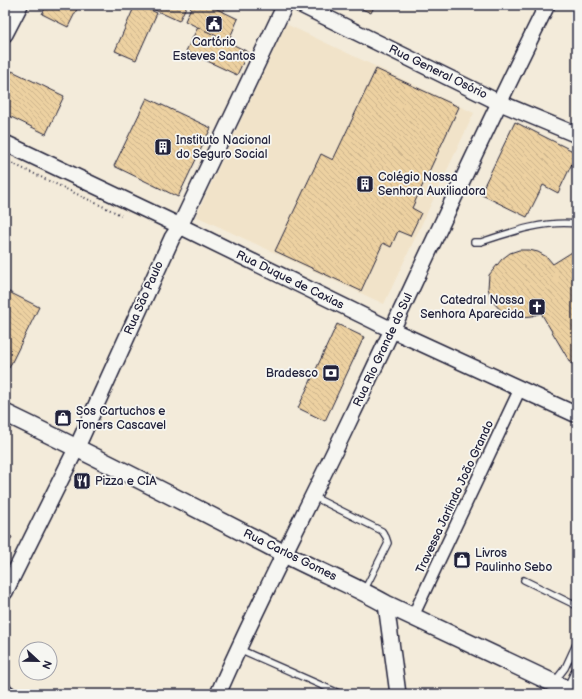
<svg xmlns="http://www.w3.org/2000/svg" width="582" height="699" font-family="'Balsamiq Sans',sans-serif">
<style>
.built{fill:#f1e3c9}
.building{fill:url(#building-back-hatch);stroke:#22223b}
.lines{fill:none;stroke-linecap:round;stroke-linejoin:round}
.lane-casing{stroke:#22223b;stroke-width:8}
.street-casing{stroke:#22223b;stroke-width:14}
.secondary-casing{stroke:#22223b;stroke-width:18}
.primary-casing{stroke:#22223b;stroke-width:20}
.path{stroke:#22223b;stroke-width:2;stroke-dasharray:1 3;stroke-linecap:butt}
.lane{stroke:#f6f6f2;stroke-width:5.5}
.street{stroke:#f6f6f2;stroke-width:11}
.secondary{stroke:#f6f6f2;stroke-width:15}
.primary{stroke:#f6f6f2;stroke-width:17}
.labels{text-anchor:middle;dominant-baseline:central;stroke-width:3.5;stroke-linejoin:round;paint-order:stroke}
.poi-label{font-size:12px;fill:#22223b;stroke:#f6f6f2;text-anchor:start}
.street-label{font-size:12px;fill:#22223b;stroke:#f6f6f2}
</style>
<defs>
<pattern id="building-back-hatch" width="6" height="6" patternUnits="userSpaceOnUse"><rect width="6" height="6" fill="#edd1a1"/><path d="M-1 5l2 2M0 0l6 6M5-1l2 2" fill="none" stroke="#cbb38c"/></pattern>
</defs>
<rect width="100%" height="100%" fill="#f3ebda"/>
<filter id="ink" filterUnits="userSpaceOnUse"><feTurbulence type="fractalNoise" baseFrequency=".025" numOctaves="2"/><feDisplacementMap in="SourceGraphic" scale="8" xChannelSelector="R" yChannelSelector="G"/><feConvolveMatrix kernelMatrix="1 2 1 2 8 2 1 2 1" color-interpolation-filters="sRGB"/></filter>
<g filter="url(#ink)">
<path class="built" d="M286,24L474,113L384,304L196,216Z"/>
<g class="building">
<path d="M47,5H79L68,27L42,14Z"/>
<path d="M135,5H139L157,13L136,60L115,51Z"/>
<path d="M144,5H187L179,21Z"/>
<path d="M192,5H209L238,19L228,42L185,21Z"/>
<path d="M209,5H226L223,12Z"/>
<path d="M353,5H375L371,13Z"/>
<path d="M198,27L248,52L237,75L186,51Z"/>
<path d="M376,69L459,107L412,208L421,213L410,236L398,231L391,247L383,243L361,291L275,251L321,154L333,160Z"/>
<path d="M12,71L64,96L46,134L5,114V86Z"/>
<path d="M147,98L211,128L178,197L114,166Z"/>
<path d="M515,122L577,153L558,193L543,185L527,217L480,194Z"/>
<path d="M577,249V361L571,364L541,313L532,316L522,317L505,315L492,301L488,288L489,275L502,259L510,253L519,250H529L538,252L547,257L553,264Z"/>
<path d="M5,290L39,307L9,368L5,366Z"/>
<path d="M337,324L364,337L325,421L298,408Z"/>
<path d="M5,534L12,537L5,551Z"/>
</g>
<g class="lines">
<defs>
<g id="lane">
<path d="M474,242H481C511,232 545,220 577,224"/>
<path d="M314,497L382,531L386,537L388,543L364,591"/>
<path d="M524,580L577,606"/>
<path d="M239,649L341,694"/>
<path d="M555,681L565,668L577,642"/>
<path d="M567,687L577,666"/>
</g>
<path id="street" d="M413,616L520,389"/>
<g id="secondary">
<path d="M301,5L498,102L577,135"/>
<path d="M5,34L20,5"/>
<path d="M5,143L180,226L392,330L577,415"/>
<path d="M5,592L77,447L172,238L180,226L285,5"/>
<path d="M386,604L398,694"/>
<path d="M218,694C259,600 307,510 351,417C416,280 479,141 547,5"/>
</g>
<g id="primary">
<path d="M5,413C97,457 188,504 279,551C314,570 351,584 386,604L566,689L577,693"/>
<path d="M5,693L7,694"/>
</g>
</defs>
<use href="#lane" class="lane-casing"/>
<use href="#street" class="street-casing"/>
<use href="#secondary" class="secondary-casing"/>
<use href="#primary" class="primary-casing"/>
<path class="path" d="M5,160L121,215"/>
<use href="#lane" class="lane"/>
<use href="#street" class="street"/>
<use href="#secondary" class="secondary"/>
<use href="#primary" class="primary"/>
</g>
</g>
<defs>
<symbol id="civic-square" viewBox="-11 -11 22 22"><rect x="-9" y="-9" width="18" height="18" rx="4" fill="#22223b" stroke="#f6f6f2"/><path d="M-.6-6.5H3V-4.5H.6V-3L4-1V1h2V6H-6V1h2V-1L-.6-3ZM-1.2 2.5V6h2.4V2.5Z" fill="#fff"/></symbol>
<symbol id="building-square" viewBox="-11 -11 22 22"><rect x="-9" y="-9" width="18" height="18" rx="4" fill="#22223b" stroke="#f6f6f2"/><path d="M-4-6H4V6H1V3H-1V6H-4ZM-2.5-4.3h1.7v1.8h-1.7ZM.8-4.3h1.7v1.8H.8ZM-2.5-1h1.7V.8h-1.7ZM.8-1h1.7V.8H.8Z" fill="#fff"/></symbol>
<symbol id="church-square" viewBox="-11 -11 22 22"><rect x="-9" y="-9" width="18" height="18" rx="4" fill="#22223b" stroke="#f6f6f2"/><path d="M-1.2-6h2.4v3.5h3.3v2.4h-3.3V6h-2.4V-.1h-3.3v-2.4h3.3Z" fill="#fff"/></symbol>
<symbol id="bank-square" viewBox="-11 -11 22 22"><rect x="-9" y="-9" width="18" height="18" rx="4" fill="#22223b" stroke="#f6f6f2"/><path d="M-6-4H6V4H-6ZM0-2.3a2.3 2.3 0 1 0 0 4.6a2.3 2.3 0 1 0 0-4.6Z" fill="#fff"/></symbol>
<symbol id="shop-square" viewBox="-11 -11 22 22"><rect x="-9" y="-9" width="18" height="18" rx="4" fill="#22223b" stroke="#f6f6f2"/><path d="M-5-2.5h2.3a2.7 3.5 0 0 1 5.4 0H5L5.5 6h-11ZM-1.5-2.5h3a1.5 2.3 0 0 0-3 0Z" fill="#fff"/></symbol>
<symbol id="restaurant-square" viewBox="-11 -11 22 22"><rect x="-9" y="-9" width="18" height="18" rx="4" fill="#22223b" stroke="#f6f6f2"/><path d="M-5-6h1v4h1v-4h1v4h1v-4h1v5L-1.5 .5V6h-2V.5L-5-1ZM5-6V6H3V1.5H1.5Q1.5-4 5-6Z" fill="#fff"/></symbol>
</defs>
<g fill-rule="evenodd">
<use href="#civic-square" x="204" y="14" width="20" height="20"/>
<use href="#building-square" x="153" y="137" width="20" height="20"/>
<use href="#building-square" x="355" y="174" width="20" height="20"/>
<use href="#church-square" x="527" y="297" width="20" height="20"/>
<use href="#bank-square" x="321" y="363" width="20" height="20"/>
<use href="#shop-square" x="53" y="408" width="20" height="20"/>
<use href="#restaurant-square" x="72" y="471" width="20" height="20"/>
<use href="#shop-square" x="452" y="550" width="20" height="20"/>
</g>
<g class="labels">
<g class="poi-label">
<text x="214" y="42" text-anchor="middle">Cartório<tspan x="214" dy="14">Esteves Santos</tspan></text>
<text x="176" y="140">Instituto Nacional<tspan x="176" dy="14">do Seguro Social</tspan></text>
<text x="378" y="177">Colégio Nossa<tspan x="378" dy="14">Senhora Auxiliadora</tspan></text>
<text x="524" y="300" text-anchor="end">Catedral Nossa<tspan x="524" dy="14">Senhora Aparecida</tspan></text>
<text x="318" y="373" text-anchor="end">Bradesco</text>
<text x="76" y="411">Sos Cartuchos e<tspan x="76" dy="14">Toners Cascavel</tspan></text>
<text x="95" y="481">Pizza e CIA</text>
<text x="475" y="553">Livros<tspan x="475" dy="14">Paulinho Sebo</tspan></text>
</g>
<g class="street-label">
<text transform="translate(438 72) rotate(26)">Rua General Osório</text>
<text transform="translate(290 280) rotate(26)">Rua Duque de Caxias</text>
<text transform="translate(144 298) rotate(-66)">Rua São Paulo</text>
<text transform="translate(383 350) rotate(-65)">Rua Rio Grande do Sul</text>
<text transform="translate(455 497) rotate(-65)">Travessa Jarlindo João Grando</text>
<text transform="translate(290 555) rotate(26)">Rua Carlos Gomes</text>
</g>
</g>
<rect width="582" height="699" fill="none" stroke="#f6f6f2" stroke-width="20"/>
<rect x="10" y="10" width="562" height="679" fill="none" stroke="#22223b" stroke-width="1.5" filter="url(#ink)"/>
<g transform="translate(38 661) rotate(112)"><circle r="19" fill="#f6f6f2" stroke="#a1a1a9"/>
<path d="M0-3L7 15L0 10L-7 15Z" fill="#22223b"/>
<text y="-6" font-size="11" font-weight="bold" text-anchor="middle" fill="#22223b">N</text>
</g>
</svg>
